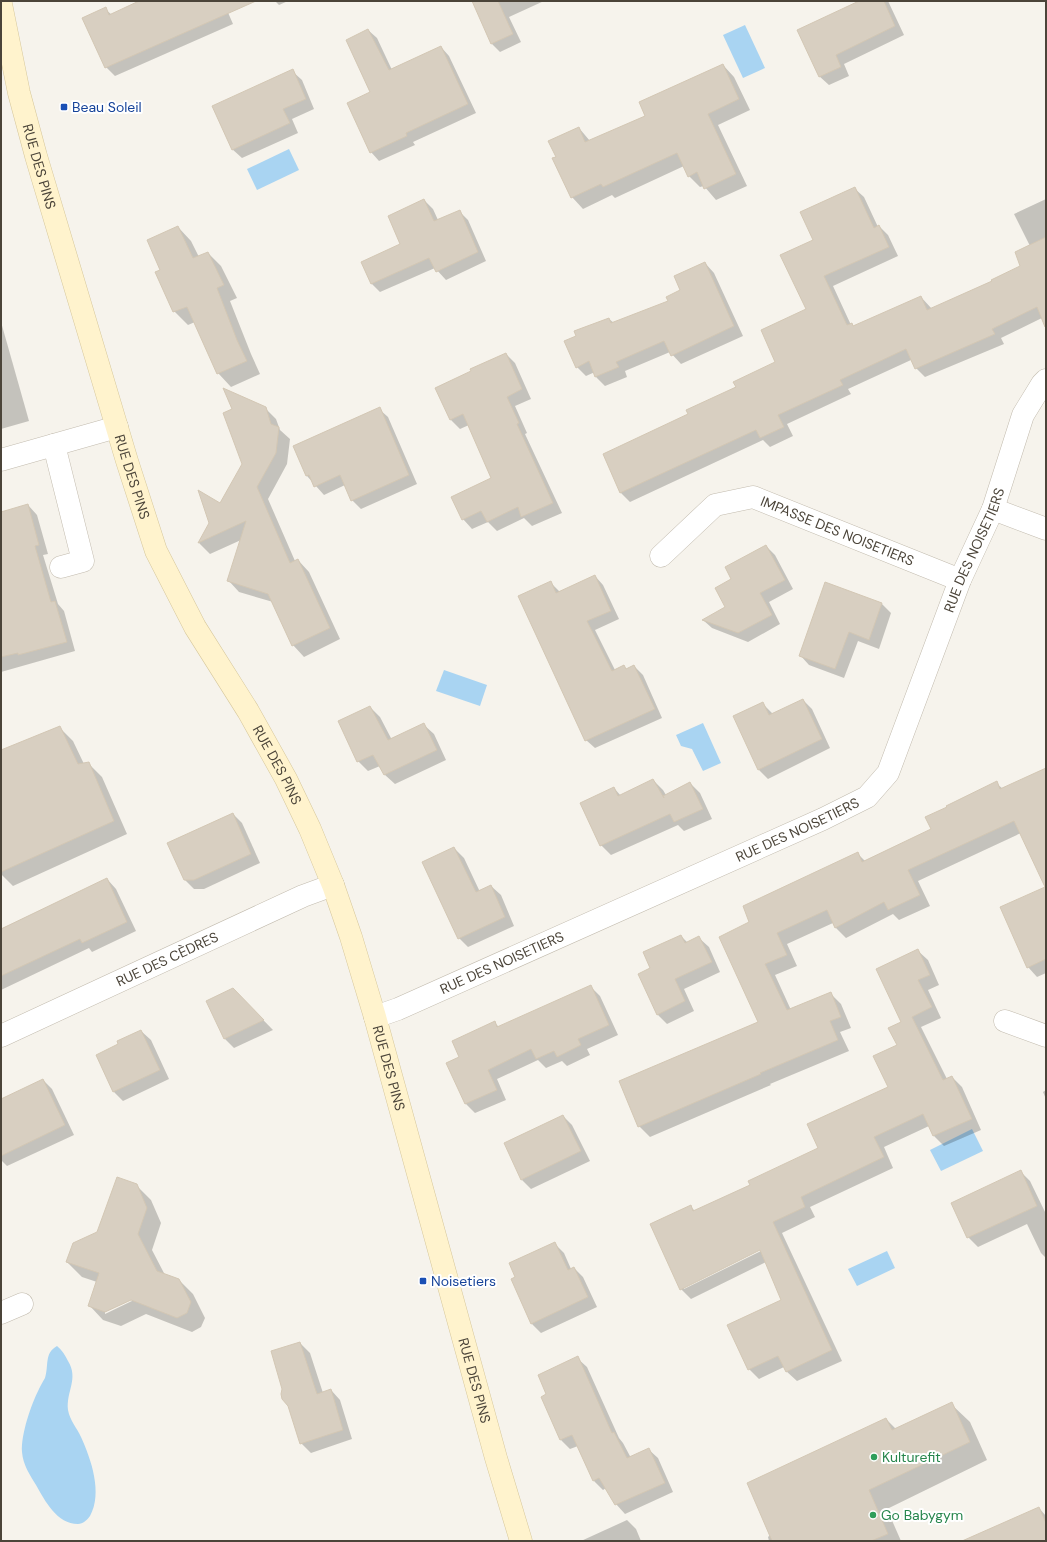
<svg xmlns="http://www.w3.org/2000/svg" width="1047" height="1542" font-family="'DM Sans',sans-serif">
<style>
.water{fill:#a9d4f2}
.shadow{fill:#0003;fill-rule:evenodd}
.building{fill:#d8cfc1;stroke:#d3c7b4}
.lines{fill:none;stroke-linecap:round;stroke-linejoin:round}
.street-casing{stroke:#c2bbae;stroke-width:23}
.secondary-casing{stroke:#d6c79b;stroke-width:23}
.street{stroke:#fff;stroke-width:22}
.secondary{stroke:#fff3cd;stroke-width:22}
.transit-dot{fill:#1a4fb4;stroke:#fff;stroke-width:1.5}
.leisure-dot{fill:#2e9e5b;stroke:#fff;stroke-width:1.5}
.labels{text-anchor:middle;dominant-baseline:central;stroke-width:4;stroke-linejoin:round;paint-order:stroke}
.transit-label{font-size:14px;fill:#164399;stroke:#fff;text-anchor:start}
.street-label{font-size:14px;fill:#4b4439;stroke:#fff}
.leisure-label{font-size:14px;fill:#27864d;stroke:#fff;text-anchor:start}
</style>
<rect width="100%" height="100%" fill="#f6f3ec"/>
<g class="water">
<path d="M745,25L765,68L743,78L723,35Z"/>
<path d="M289,149L299,170L257,190L247,169Z"/>
<path d="M444,670L487,685L480,706L436,691Z"/>
<path d="M703,723L721,763L703,771L692,749L681,746L676,735Z"/>
<path d="M972,1129L983,1151L941,1171L930,1150Z"/>
<path d="M887,1251L895,1268L857,1286L848,1269Z"/>
<path d="M57,1346C62,1350 65,1355 68,1361C79,1379 66,1391 68,1410C70,1421 77,1428 81,1437C91,1459 103,1493 90,1516C87,1520 83,1524 78,1524C57,1524 45,1501 36,1485C30,1475 23,1465 22,1452C21,1434 31,1405 39,1389C41,1385 43,1381 45,1378C49,1366 44,1353 57,1346Z"/>
</g>
<g class="shadow">
<path d="M142,1H223L233,24L115,76L106,67L105,9L112,15Z"/>
<path d="M275,1H288L279,5Z"/>
<path d="M473,1H544L509,17L521,42L500,52L492,44Z"/>
<path d="M862,1H888L904,35L844,64L849,76L829,85L819,76Z"/>
<path d="M368,30L377,38L392,70L441,47L449,56L476,113L413,142L415,145L379,161L371,152V92Z"/>
<path d="M723,65L734,77L750,110L718,125L747,186L716,200L704,186L700,187L689,176L684,166L615,198L612,195L583,209L572,197L557,157L579,128L590,141L646,116Z"/>
<path d="M292,71L302,80L314,109L292,119L298,133L242,158L232,149Z"/>
<path d="M854,188L864,197L878,227L879,226L888,235L898,256L833,286L851,325L854,327L921,297L932,309L993,281L1022,267L1030,246L1014,214L1046,199V316L1001,338L1004,344L925,377L916,368L911,360L848,389L851,394L787,424L793,436L770,447L763,440L630,502L621,493L604,455L689,415L777,362L807,309L814,241Z"/>
<path d="M424,200L433,209L438,220L459,211L468,220L486,261L446,280L435,268L380,292L371,283L402,244Z"/>
<path d="M178,227L191,241L199,257L208,253L221,266L237,298L230,301L251,354L260,374L231,387L218,373L195,322L188,325L174,311L161,271Z"/>
<path d="M705,263L714,273L743,336L681,364L670,352L625,371L627,377L605,386L596,377L595,372L586,376L577,367L578,336L609,319L614,323L670,302L681,291Z"/>
<path d="M1,322L29,421L1,429Z"/>
<path d="M506,354L515,363L531,399L515,406L527,433L525,434L562,513L532,526L524,518L497,531L488,522L472,529L463,519L492,479L469,425L460,429L451,420L436,388L473,371Z"/>
<path d="M265,408L276,419L280,430L290,439L287,464L268,499L295,561L298,560L309,572L340,639L304,657L293,645L273,602L239,592L228,580L241,540L210,554L199,543L243,464Z"/>
<path d="M379,409L388,417L417,484L361,509L352,500L345,485L324,495L307,476L294,446Z"/>
<path d="M28,505L37,515L48,554L43,555L58,604L64,611L75,651L1,672V513Z"/>
<path d="M766,546L775,555L793,589L769,602L780,624L748,642L712,628L703,620L726,608L732,579Z"/>
<path d="M595,576L603,585L619,619L595,630L615,670L624,667L627,670L634,666L643,675L662,718L595,748L586,740L551,583L560,592Z"/>
<path d="M882,604L891,613L879,649L858,641L844,678L809,665L800,655Z"/>
<path d="M803,700L812,709L830,748L768,779L759,770L734,716L762,703L773,714Z"/>
<path d="M370,707L380,717L392,740L424,725L434,734L446,760L395,784L385,775L380,766L368,771L358,761Z"/>
<path d="M59,727L73,741L84,764L88,763L102,777L127,834L13,886L1,874V751Z"/>
<path d="M1046,768V866L1021,833L918,881L930,906L899,920L893,914L846,938L835,927L833,923L787,944L797,966L775,975L791,1010L830,993L841,1004L851,1028L840,1032L849,1051L770,1084L771,1085L650,1137L639,1126L760,1023L751,923L857,853L865,861L933,829L996,783L1003,789Z"/>
<path d="M653,780L663,790L666,795L690,783L700,793L712,819L684,831L678,825L611,855L601,845L614,788L621,796Z"/>
<path d="M233,814L242,823L260,863L204,889H194L185,880Z"/>
<path d="M454,848L464,858L480,892L491,886L501,895L514,926L468,947L459,938Z"/>
<path d="M107,879L116,889L136,931L92,952L89,948L1,990V929Z"/>
<path d="M1046,896V973L1037,977L1028,967Z"/>
<path d="M681,936L688,943L699,938L709,947L720,972L684,989L694,1011L667,1024L658,1015L651,968Z"/>
<path d="M917,950L928,960L939,985L928,990L941,1018L921,1027L947,1079L952,1077L962,1087L981,1130L944,1146L934,1136L929,1126L884,1147L893,1168L810,1207L815,1217L782,1233L842,1361L797,1381L786,1371L784,1367L759,1379L749,1369L782,1300L766,1262L691,1299L681,1289L691,1207L695,1211L751,1185L819,1148L890,1088ZM764,1247L765,1249L684,1289V1287Z"/>
<path d="M591,987L600,996L618,1035L587,1049L590,1055L567,1066L562,1061L546,1068L538,1060L497,1079L506,1100L475,1113L466,1104L448,1063L460,1058L494,1022L499,1027Z"/>
<path d="M233,989L273,1030L234,1048L224,1038Z"/>
<path d="M141,1031L151,1040L169,1079L123,1101L114,1092L97,1056L119,1045Z"/>
<path d="M43,1080L52,1089L74,1135L7,1166L1,1160V1100Z"/>
<path d="M1046,1090V1099L1043,1092Z"/>
<path d="M563,1116L572,1125L590,1161L531,1189L522,1180Z"/>
<path d="M1021,1172L1030,1181L1046,1214V1258L1041,1253L1027,1224L978,1247L968,1237Z"/>
<path d="M136,1185L151,1200L161,1223L152,1250L165,1275L179,1280L193,1294L205,1318L201,1327L192,1332L146,1314L121,1326L103,1320L89,1305L97,1282L82,1277L67,1262L98,1233ZM135,1297L136,1299L105,1314V1312Z"/>
<path d="M554,1243L564,1253L571,1269L574,1268L583,1277L597,1307L541,1333L532,1324L512,1279L516,1278Z"/>
<path d="M300,1343L310,1353L323,1393L331,1390L340,1400L352,1439L311,1453L301,1443Z"/>
<path d="M577,1358L587,1367L619,1438L623,1443L631,1458L648,1449L658,1458L673,1492L625,1514L616,1504L606,1488L603,1490L594,1481L578,1446L570,1449L561,1440L542,1397L548,1395Z"/>
<path d="M951,1404L970,1422L987,1460L887,1509L901,1541H769L768,1537L886,1419L896,1429Z"/>
<path d="M1039,1508L1046,1516V1541H994Z"/>
<path d="M627,1520L636,1529L641,1541H581Z"/>
</g>
<g class="building">
<path d="M139,1H256L105,68L82,18L106,7L109,15Z"/>
<path d="M472,1H498L513,34L491,44Z"/>
<path d="M859,1H884L895,26L836,55L841,67L819,77L797,30Z"/>
<path d="M368,29L389,70L441,46L468,104L406,133L407,136L370,153L347,103L370,92L346,40Z"/>
<path d="M723,64L739,99L708,114L736,174L704,189L697,172L688,177L677,153L603,187L601,184L571,198L552,158L556,157L548,141L579,127L585,142L645,116L639,102Z"/>
<path d="M293,69L306,99L283,109L290,123L232,150L212,106Z"/>
<path d="M855,187L874,228L879,225L889,247L824,276L847,325L852,323L853,326L921,296L927,310L992,281L991,280L1020,266L1015,252L1046,237V327H1045L1037,307L992,329L995,334L915,369L906,349L840,380L843,385L778,415L784,427L760,438L756,430L620,493L603,454L688,414L686,410L736,387L733,382L775,362L761,330L806,309L780,255L813,240L800,212Z"/>
<path d="M424,199L434,221L460,210L478,252L436,272L429,258L371,284L361,262L400,244L388,216Z"/>
<path d="M178,226L193,258L208,252L224,285L217,288L237,340L247,361L217,374L187,307L173,312L155,272L160,270L147,240Z"/>
<path d="M705,262L734,326L671,356L664,341L616,362L619,367L595,377L589,361L576,368L564,341L576,336L574,331L609,318L611,323L668,301L666,297L680,290L674,276Z"/>
<path d="M506,353L522,389L507,397L519,423L517,424L553,503L521,517L518,507L487,522L481,511L462,520L451,497L491,478L463,414L450,420L435,388L471,371L470,369Z"/>
<path d="M223,388L266,407L271,424L279,427L276,453L257,487L290,563L298,559L330,628L292,646L268,594L227,581L246,521L198,543L209,523L198,490L220,503L242,464L223,413L232,409Z"/>
<path d="M380,407L409,475L351,501L340,475L314,487L309,475L306,476L293,446Z"/>
<path d="M28,504L39,545L35,546L51,602L55,601L67,642L18,655V653L1,657V512Z"/>
<path d="M766,545L785,580L760,593L772,615L738,633L702,620L725,607L715,588L731,579L725,567Z"/>
<path d="M595,575L611,611L587,621L612,671L624,665L626,669L634,665L655,709L585,741L518,596L551,581L556,593Z"/>
<path d="M825,582L882,603L869,640L849,632L835,669L799,656Z"/>
<path d="M803,699L822,739L758,770L733,716L763,702L769,715Z"/>
<path d="M370,706L388,740L424,723L437,750L384,775L373,755L357,762L338,721Z"/>
<path d="M60,726L78,764L89,762L114,821L1,872V750Z"/>
<path d="M1046,768V959L1027,968L1000,907L1045,887L1014,821L908,870L920,895L888,910L884,902L835,928L827,910L777,933L787,955L765,964L787,1010L831,992L841,1017L830,1021L838,1040L760,1073L761,1074L638,1127L619,1081L758,1022L719,937L749,922L743,906L858,852L862,862L931,829L925,817L947,807L946,806L997,781L1000,789Z"/>
<path d="M653,779L664,798L663,796L690,782L703,809L674,822L670,814L600,846L580,803L614,787L618,796Z"/>
<path d="M233,813L251,854L194,880H184L167,843Z"/>
<path d="M454,847L476,892L491,885L505,917L458,939L422,862Z"/>
<path d="M107,878L127,922L82,943L80,939L1,976V929Z"/>
<path d="M681,935L685,943L699,936L712,962L675,979L685,1001L657,1015L638,974L650,968L643,952Z"/>
<path d="M918,949L930,975L918,980L932,1007L912,1017L943,1080L952,1076L972,1119L933,1136L923,1114L874,1137L884,1157L801,1197L805,1207L773,1222L832,1350L786,1372L778,1356L748,1370L727,1325L781,1300L760,1250L680,1290L650,1224L691,1205L693,1211L750,1185L748,1181L818,1148L807,1124L888,1087L873,1056L897,1045L888,1028L901,1022L876,969Z"/>
<path d="M591,985L609,1025L578,1039L581,1045L557,1057L554,1051L536,1059L531,1049L488,1070L497,1090L465,1104L446,1063L459,1057L452,1041L495,1021L497,1027Z"/>
<path d="M233,988L264,1020L224,1039L206,1001Z"/>
<path d="M141,1030L160,1070L113,1092L96,1055L118,1044L117,1041Z"/>
<path d="M43,1079L65,1125L1,1156V1099Z"/>
<path d="M563,1115L581,1151L521,1180L504,1143Z"/>
<path d="M1021,1170L1037,1206L967,1238L951,1203Z"/>
<path d="M117,1177L137,1184L147,1208L138,1234L157,1271L179,1279L191,1302L187,1313L177,1318L131,1300L105,1312L88,1306L99,1273L66,1262L73,1243L97,1232Z"/>
<path d="M555,1242L568,1270L574,1267L588,1297L531,1324L511,1279L515,1277L509,1263Z"/>
<path d="M300,1342L317,1394L331,1389L343,1430L300,1444L288,1406L282,1399L281,1394L282,1389L271,1351Z"/>
<path d="M578,1356L612,1433L614,1432L627,1458L649,1448L665,1483L615,1505L599,1478L593,1481L572,1435L560,1440L541,1397L546,1394L538,1375Z"/>
<path d="M952,1402L970,1442L869,1490L888,1534L871,1541H772L747,1483L886,1418L892,1430Z"/>
<path d="M1039,1507L1046,1523V1541H962Z"/>
</g>
<g class="lines">
<defs>
<g id="street">
<path d="M54,445L83,561L61,567"/>
<path d="M1,460L117,427"/>
<path d="M993,509L1046,529"/>
<path id="s1" d="M661,556L715,505L753,497L960,580"/>
<path id="s2" d="M375,1017L398,1009L823,819L867,797L888,773L960,580L993,509L1023,415L1042,384L1046,380"/>
<path d="M1005,1021L1046,1036"/>
<path id="s3" d="M1,1036L303,896L333,885"/>
<path d="M1,1313L22,1304"/>
</g>
<g id="secondary">
<path id="s4" d="M1,4L19,93L36,156L127,461L156,551L195,627L248,711L286,779L310,829L333,885L351,937L375,1017L496,1458L521,1541"/>
</g>
</defs>
<use href="#street" class="street-casing"/>
<use href="#secondary" class="secondary-casing"/>
<use href="#street" class="street"/>
<use href="#secondary" class="secondary"/>
</g>
<g class="transit-dot">
<rect x="60" y="103" width="8" height="8" rx="2"/>
<rect x="419" y="1277" width="8" height="8" rx="2"/>
</g>
<g class="leisure-dot">
<circle cx="874" cy="1457" r="4"/>
<circle cx="873" cy="1515" r="4"/>
</g>
<g class="labels">
<g class="transit-label">
<text x="72" y="107">Beau Soleil</text>
<text x="431" y="1281">Noisetiers</text>
</g>
<g class="street-label">
<text stroke="none"><textPath href="#s4" startOffset="167">RUE DES PINS</textPath></text>
<text stroke="none"><textPath href="#s4" startOffset="491">RUE DES PINS</textPath></text>
<text stroke="none"><textPath href="#s1" startOffset="204">IMPASSE DES NOISETIERS</textPath></text>
<text stroke="none"><textPath href="#s2" startOffset="810">RUE DES NOISETIERS</textPath></text>
<text stroke="none"><textPath href="#s4" startOffset="815">RUE DES PINS</textPath></text>
<text stroke="none"><textPath href="#s2" startOffset="462">RUE DES NOISETIERS</textPath></text>
<text stroke="none"><textPath href="#s3" startOffset="183">RUE DES CÈDRES</textPath></text>
<text stroke="none"><textPath href="#s2" startOffset="138">RUE DES NOISETIERS</textPath></text>
<text stroke="none"><textPath href="#s4" startOffset="1139">RUE DES PINS</textPath></text>
<text stroke="none"><textPath href="#s4" startOffset="1463">RUE DES PINS</textPath></text>
</g>
<g class="leisure-label">
<text x="882" y="1457">Kulturefit</text>
<text x="881" y="1515">Go Babygym</text>
</g>
</g>
<rect width="1047" height="1542" fill="none" stroke="#4b4439" stroke-width="4"/>
</svg>
